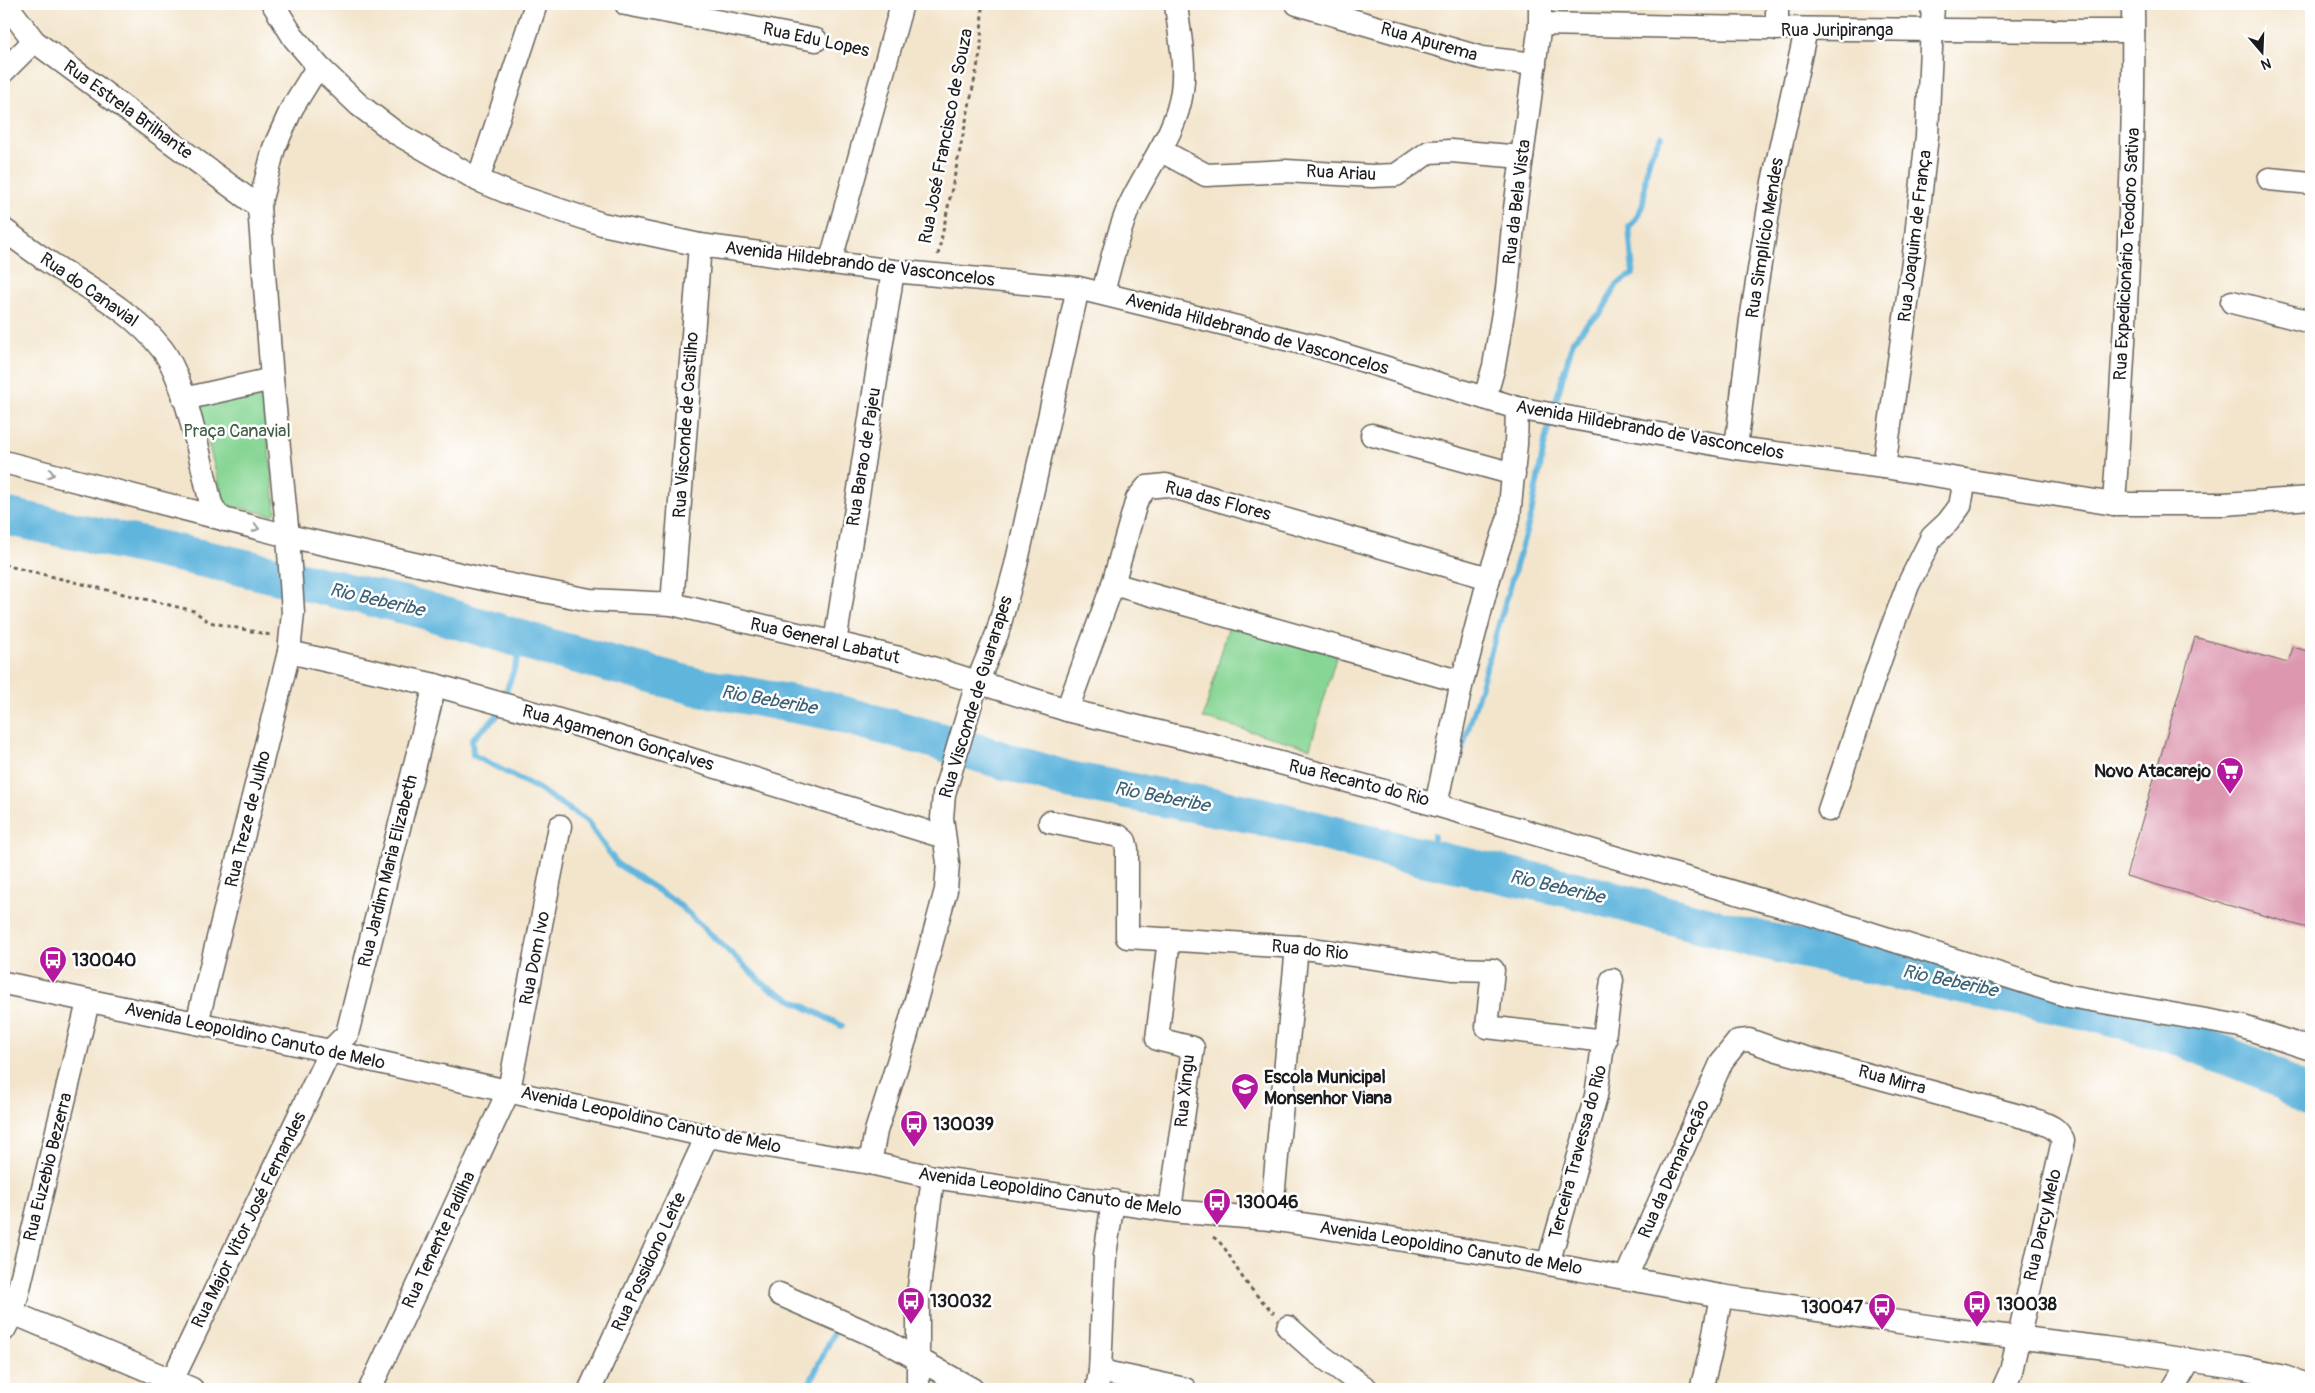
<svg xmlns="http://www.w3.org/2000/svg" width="2315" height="1393" font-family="Pangolin,sans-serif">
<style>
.green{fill:#88d695;stroke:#527958}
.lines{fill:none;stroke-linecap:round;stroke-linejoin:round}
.stream{stroke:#60b5dd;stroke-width:6}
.river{stroke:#60b5dd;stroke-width:38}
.building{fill:#dd98b0}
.minor-casing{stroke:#67625a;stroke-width:25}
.path{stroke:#67625a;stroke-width:3;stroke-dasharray:4 4;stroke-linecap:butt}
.minor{stroke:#fff;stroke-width:22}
.oneway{stroke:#999}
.labels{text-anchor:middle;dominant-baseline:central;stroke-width:5;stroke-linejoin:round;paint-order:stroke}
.street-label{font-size:18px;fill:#1c1c1c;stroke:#fff}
.park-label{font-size:18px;fill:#425d46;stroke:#fff}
.poi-label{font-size:18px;font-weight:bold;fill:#1c1c1c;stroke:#fff;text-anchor:start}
.water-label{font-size:19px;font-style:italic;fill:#3b6173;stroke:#fff}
</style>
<rect width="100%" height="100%" fill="#fff"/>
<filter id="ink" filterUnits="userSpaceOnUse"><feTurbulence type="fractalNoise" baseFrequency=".02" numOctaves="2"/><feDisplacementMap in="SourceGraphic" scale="10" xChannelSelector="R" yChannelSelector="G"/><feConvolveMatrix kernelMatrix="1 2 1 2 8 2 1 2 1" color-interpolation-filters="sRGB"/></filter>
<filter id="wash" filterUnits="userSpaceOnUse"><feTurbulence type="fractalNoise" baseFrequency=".0096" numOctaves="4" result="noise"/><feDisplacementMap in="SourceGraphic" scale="20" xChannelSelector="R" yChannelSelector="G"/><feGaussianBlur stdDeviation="1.12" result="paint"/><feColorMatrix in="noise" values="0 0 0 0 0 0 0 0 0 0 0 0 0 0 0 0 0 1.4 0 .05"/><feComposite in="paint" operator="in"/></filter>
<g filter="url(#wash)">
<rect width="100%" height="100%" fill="#f3e5cc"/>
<g class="green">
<path d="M259,395L263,397L276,512L272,515L227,505L224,502L199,410L202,405Z"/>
<path d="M1229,625L1337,654L1310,748L1203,718Z"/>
</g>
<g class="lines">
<g class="stream">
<path d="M525,640L497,716L472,739L473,755L537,788L587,821L617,864L675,901L767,987L842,1026"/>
<path d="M1452,784L1531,515L1546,436L1573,341L1589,322L1601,313L1617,284L1633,274L1629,227C1652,203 1640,187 1649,161C1651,152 1657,144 1661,136"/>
<path d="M1432,859L1434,836"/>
<path d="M807,1389L834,1332"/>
</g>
<path class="river" d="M4,516L228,564L421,609L551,648L694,686L826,710L932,739L1068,780L1256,815L1426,858L1575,890L1757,939L1954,984L2091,1012L2171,1034L2265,1071L2311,1100"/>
</g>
<g id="blocks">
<path class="building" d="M2195,637L2288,663L2293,647L2311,652V929L2126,876Z"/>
</g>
</g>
<g filter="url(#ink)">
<use href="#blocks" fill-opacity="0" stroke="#67625a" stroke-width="1"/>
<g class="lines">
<defs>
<g id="minor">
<path d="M6,4L34,41L259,207"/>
<path d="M273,4L294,38L318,66L359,105L396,133L478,180L509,193L602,224L700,245L893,271L1078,288L1322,348L1517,408L1736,448L1884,467L2114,504H2224L2311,498"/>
<path d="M626,4L816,40"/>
<path d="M1297,4L1482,58L1535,64"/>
<path d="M1777,4V29"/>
<path d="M1540,24C1738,28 1936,31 2133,31"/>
<path d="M4,71L34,41"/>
<path d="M1160,150L1206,175L1286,171L1372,176L1396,175L1429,152L1451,151L1522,157"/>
<path d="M2269,179L2311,183"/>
<path d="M478,180L536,4"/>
<path d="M4,230C18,240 32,251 47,261C86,287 133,311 162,349C186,380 201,464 211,504L217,514L225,520"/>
<path d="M830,263L902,4"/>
<path d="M1103,293C1110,265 1117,236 1128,209C1145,169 1176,136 1182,91C1186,63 1179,32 1176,4"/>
<path d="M2232,302L2311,322"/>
<path d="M1485,398L1494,366L1507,289L1514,216L1540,24V4"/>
<path d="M184,399L272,379"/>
<path d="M1372,435L1514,474"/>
<path d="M1736,448L1751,320L1773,182L1806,30"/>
<path d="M4,462L288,536L496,582L590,600L672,604L903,659L1067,710L1217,746L1436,805L1819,917L2069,996L2240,1026L2311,1049"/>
<path d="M1884,467L1914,254L1927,136L1933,4"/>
<path d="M2114,504C2125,337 2135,171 2133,4"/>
<path d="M1113,584L1462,682"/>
<path d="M672,604L700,245"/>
<path d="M835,643L893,271"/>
<path d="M289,652L435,685L612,735L944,837"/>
<path d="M1067,710L1113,584L1137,499L1147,487L1166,485L1489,578"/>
<path d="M1436,805L1462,682L1489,578L1509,517L1516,444L1517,408"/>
<path d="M1829,810L1886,643L1908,585L1932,537L1948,522L1960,506L1965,480"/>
<path d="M1050,822L1119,836L1125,841L1127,849V937L1297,947L1454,969L1493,970L1487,1027L1605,1041"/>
<path d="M1169,939L1157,1039L1193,1048L1170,1209"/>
<path d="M4,983L330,1051L707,1136L870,1163L933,1177L1182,1212L1271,1219L1516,1258L1721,1296L1947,1329L2106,1348L2243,1368L2284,1377L2311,1386"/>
<path d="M197,1023L289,652L293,613L288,536L272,379L259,207L274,148L292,108L318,66"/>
<path d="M870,1163L876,1131L906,1037L946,890L948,863L942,818L944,794L977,683L997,634L1016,565L1078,288"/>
<path d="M1271,1219L1297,947"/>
<path d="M1548,1264L1596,1096L1612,980"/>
<path d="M1626,1277L1722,1061L1738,1041L1749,1040L1777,1050L2038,1121C2050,1126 2058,1128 2063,1141L2011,1371L2003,1389"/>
<path d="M779,1294L882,1339L972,1389"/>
<path d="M13,1313L192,1389"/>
<path d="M1288,1327L1316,1352L1367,1389"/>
<path d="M4,1330L13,1313L88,1002"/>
<path d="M1100,1371L1185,1389"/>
<path d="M168,1389L330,1051L347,1034L435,685"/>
<path d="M370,1389L509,1090L560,826"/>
<path d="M590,1389L707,1136"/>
<path d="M918,1389V1295L933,1177"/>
<path d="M1097,1389L1100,1371L1105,1255L1113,1201"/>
<path d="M1701,1389L1710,1355L1721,1296"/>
<path d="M2173,1389L2190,1360"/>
</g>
</defs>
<use href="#minor" class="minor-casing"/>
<g class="path">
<path d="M835,44L868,51"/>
<path d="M938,255L981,49L982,4"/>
<path d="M4,565L194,611L209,622L270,635"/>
<path d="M1213,1237C1227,1246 1231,1261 1241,1275C1250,1289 1262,1301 1274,1313"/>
</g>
<use href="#minor" class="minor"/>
</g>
<defs><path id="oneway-chevron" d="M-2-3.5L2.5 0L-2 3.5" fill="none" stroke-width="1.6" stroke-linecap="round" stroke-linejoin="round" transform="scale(1.25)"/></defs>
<g class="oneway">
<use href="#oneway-chevron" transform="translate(51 474) rotate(15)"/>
<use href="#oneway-chevron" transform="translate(256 528) rotate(14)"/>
</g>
</g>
<defs>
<symbol id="supermarket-pin" viewBox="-11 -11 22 30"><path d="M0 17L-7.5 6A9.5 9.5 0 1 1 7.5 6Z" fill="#b5179e" stroke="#fff"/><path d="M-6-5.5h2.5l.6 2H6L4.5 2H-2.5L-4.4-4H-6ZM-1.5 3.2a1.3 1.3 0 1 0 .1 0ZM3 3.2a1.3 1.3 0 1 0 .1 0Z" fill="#fff"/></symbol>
<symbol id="bus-pin" viewBox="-11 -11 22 30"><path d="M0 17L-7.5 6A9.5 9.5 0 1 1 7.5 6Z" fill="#b5179e" stroke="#fff"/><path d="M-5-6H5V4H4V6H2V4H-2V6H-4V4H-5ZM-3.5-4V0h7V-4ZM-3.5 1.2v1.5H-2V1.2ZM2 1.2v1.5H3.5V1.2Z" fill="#fff"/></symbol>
<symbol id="school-pin" viewBox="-11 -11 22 30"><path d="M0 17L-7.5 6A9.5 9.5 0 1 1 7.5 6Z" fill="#b5179e" stroke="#fff"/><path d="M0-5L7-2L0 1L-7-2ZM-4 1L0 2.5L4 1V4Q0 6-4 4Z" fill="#fff"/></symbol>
</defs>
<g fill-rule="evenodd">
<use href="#supermarket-pin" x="2214" y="755" width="32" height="43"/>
<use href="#bus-pin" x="37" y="944" width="32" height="43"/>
<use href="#school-pin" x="1229" y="1071" width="32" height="43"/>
<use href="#bus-pin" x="898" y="1108" width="32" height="43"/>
<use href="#bus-pin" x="1201" y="1186" width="32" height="43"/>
<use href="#bus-pin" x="895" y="1285" width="32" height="43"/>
<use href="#bus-pin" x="1961" y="1288" width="32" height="43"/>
<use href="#bus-pin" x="1866" y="1291" width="32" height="43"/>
</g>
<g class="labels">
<g class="street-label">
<text x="1837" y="30">Rua Juripiranga</text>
<text transform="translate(816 40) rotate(12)">Rua Edu Lopes</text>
<text transform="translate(1429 42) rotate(16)">Rua Apurema</text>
<text transform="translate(128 110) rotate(36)">Rua Estrela Brilhante</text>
<text transform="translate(946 136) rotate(-79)">Rua José Francisco de Souza</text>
<text transform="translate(1341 173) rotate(3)">Rua Ariau</text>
<text transform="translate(1517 202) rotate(-83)">Rua da Bela Vista</text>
<text transform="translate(1915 236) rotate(-83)">Rua Joaquim de França</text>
<text transform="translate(1765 238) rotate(-81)">Rua Simplício Mendes</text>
<text transform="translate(2127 254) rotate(-87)">Rua Expedicionário Teodoro Sativa</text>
<text transform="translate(860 264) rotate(7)">Avenida Hildebrando de Vasconcelos</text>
<text transform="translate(89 290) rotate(35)">Rua do Canavial</text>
<text transform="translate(1257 334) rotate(15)">Avenida Hildebrando de Vasconcelos</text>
<text transform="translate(686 425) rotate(-86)">Rua Visconde de Castilho</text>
<text transform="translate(1650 430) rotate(10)">Avenida Hildebrando de Vasconcelos</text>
<text transform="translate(864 457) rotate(-81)">Rua Barao de Pajeu</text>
<text transform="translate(1218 501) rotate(15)">Rua das Flores</text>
<text transform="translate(825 641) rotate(13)">Rua General Labatut</text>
<text transform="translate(976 697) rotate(-73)">Rua Visconde de Guararapes</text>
<text transform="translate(618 738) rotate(16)">Rua Agamenon Gonçalves</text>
<text transform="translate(1359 783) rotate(14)">Rua Recanto do Rio</text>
<text transform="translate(248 819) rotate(-76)">Rua Treze de Julho</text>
<text transform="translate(388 871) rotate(-76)">Rua Jardim Maria Elizabeth</text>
<text transform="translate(1310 950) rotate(6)">Rua do Rio</text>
<text transform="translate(535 958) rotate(-79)">Rua Dom Ivo</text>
<text transform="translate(255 1036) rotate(12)">Avenida Leopoldino Canuto de Melo</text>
<text transform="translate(1892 1080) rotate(15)">Rua Mirra</text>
<text transform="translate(1185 1091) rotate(-84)">Rua Xingu</text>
<text transform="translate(651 1120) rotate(12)">Avenida Leopoldino Canuto de Melo</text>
<text transform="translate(1578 1152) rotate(-75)">Terceira Travessa do Rio</text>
<text transform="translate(48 1167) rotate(-76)">Rua Euzebio Bezerra</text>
<text transform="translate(1674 1169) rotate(-66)">Rua da Demarcação</text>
<text transform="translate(1050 1192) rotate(8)">Avenida Leopoldino Canuto de Melo</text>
<text transform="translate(249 1220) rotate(-64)">Rua Major Vitor José Fernandes</text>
<text transform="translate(2043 1225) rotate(-77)">Rua Darcy Melo</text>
<text transform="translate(439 1240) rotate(-65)">Rua Tenente Padilha</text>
<text transform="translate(1451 1248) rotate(9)">Avenida Leopoldino Canuto de Melo</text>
<text transform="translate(649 1262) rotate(-65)">Rua Possidono Leite</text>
</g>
<g class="park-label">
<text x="237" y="431">Praça Canavial</text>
</g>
<g class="poi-label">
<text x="2211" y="771" text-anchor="end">Novo Atacarejo</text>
<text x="72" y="960">130040</text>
<text x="1264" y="1077">Escola Municipal<tspan x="1264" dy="21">Monsenhor Viana</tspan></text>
<text x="933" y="1124">130039</text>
<text x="1236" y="1202">130046</text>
<text x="930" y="1301">130032</text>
<text x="1996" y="1304">130038</text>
<text x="1863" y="1307" text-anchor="end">130047</text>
</g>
<g class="water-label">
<text transform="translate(377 600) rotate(13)">Rio Beberibe</text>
<text transform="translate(769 700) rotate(10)">Rio Beberibe</text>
<text transform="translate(1162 797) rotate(11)">Rio Beberibe</text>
<text transform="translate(1557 887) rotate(13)">Rio Beberibe</text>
<text transform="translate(1950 981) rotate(12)">Rio Beberibe</text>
</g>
</g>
<rect width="2315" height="1393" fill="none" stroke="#fff" stroke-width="20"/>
<g transform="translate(2262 52) rotate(161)" stroke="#ffffff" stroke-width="4" paint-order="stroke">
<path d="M0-4L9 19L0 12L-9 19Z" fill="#1c1c1c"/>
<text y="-8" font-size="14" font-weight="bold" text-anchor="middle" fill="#1c1c1c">N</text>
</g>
</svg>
